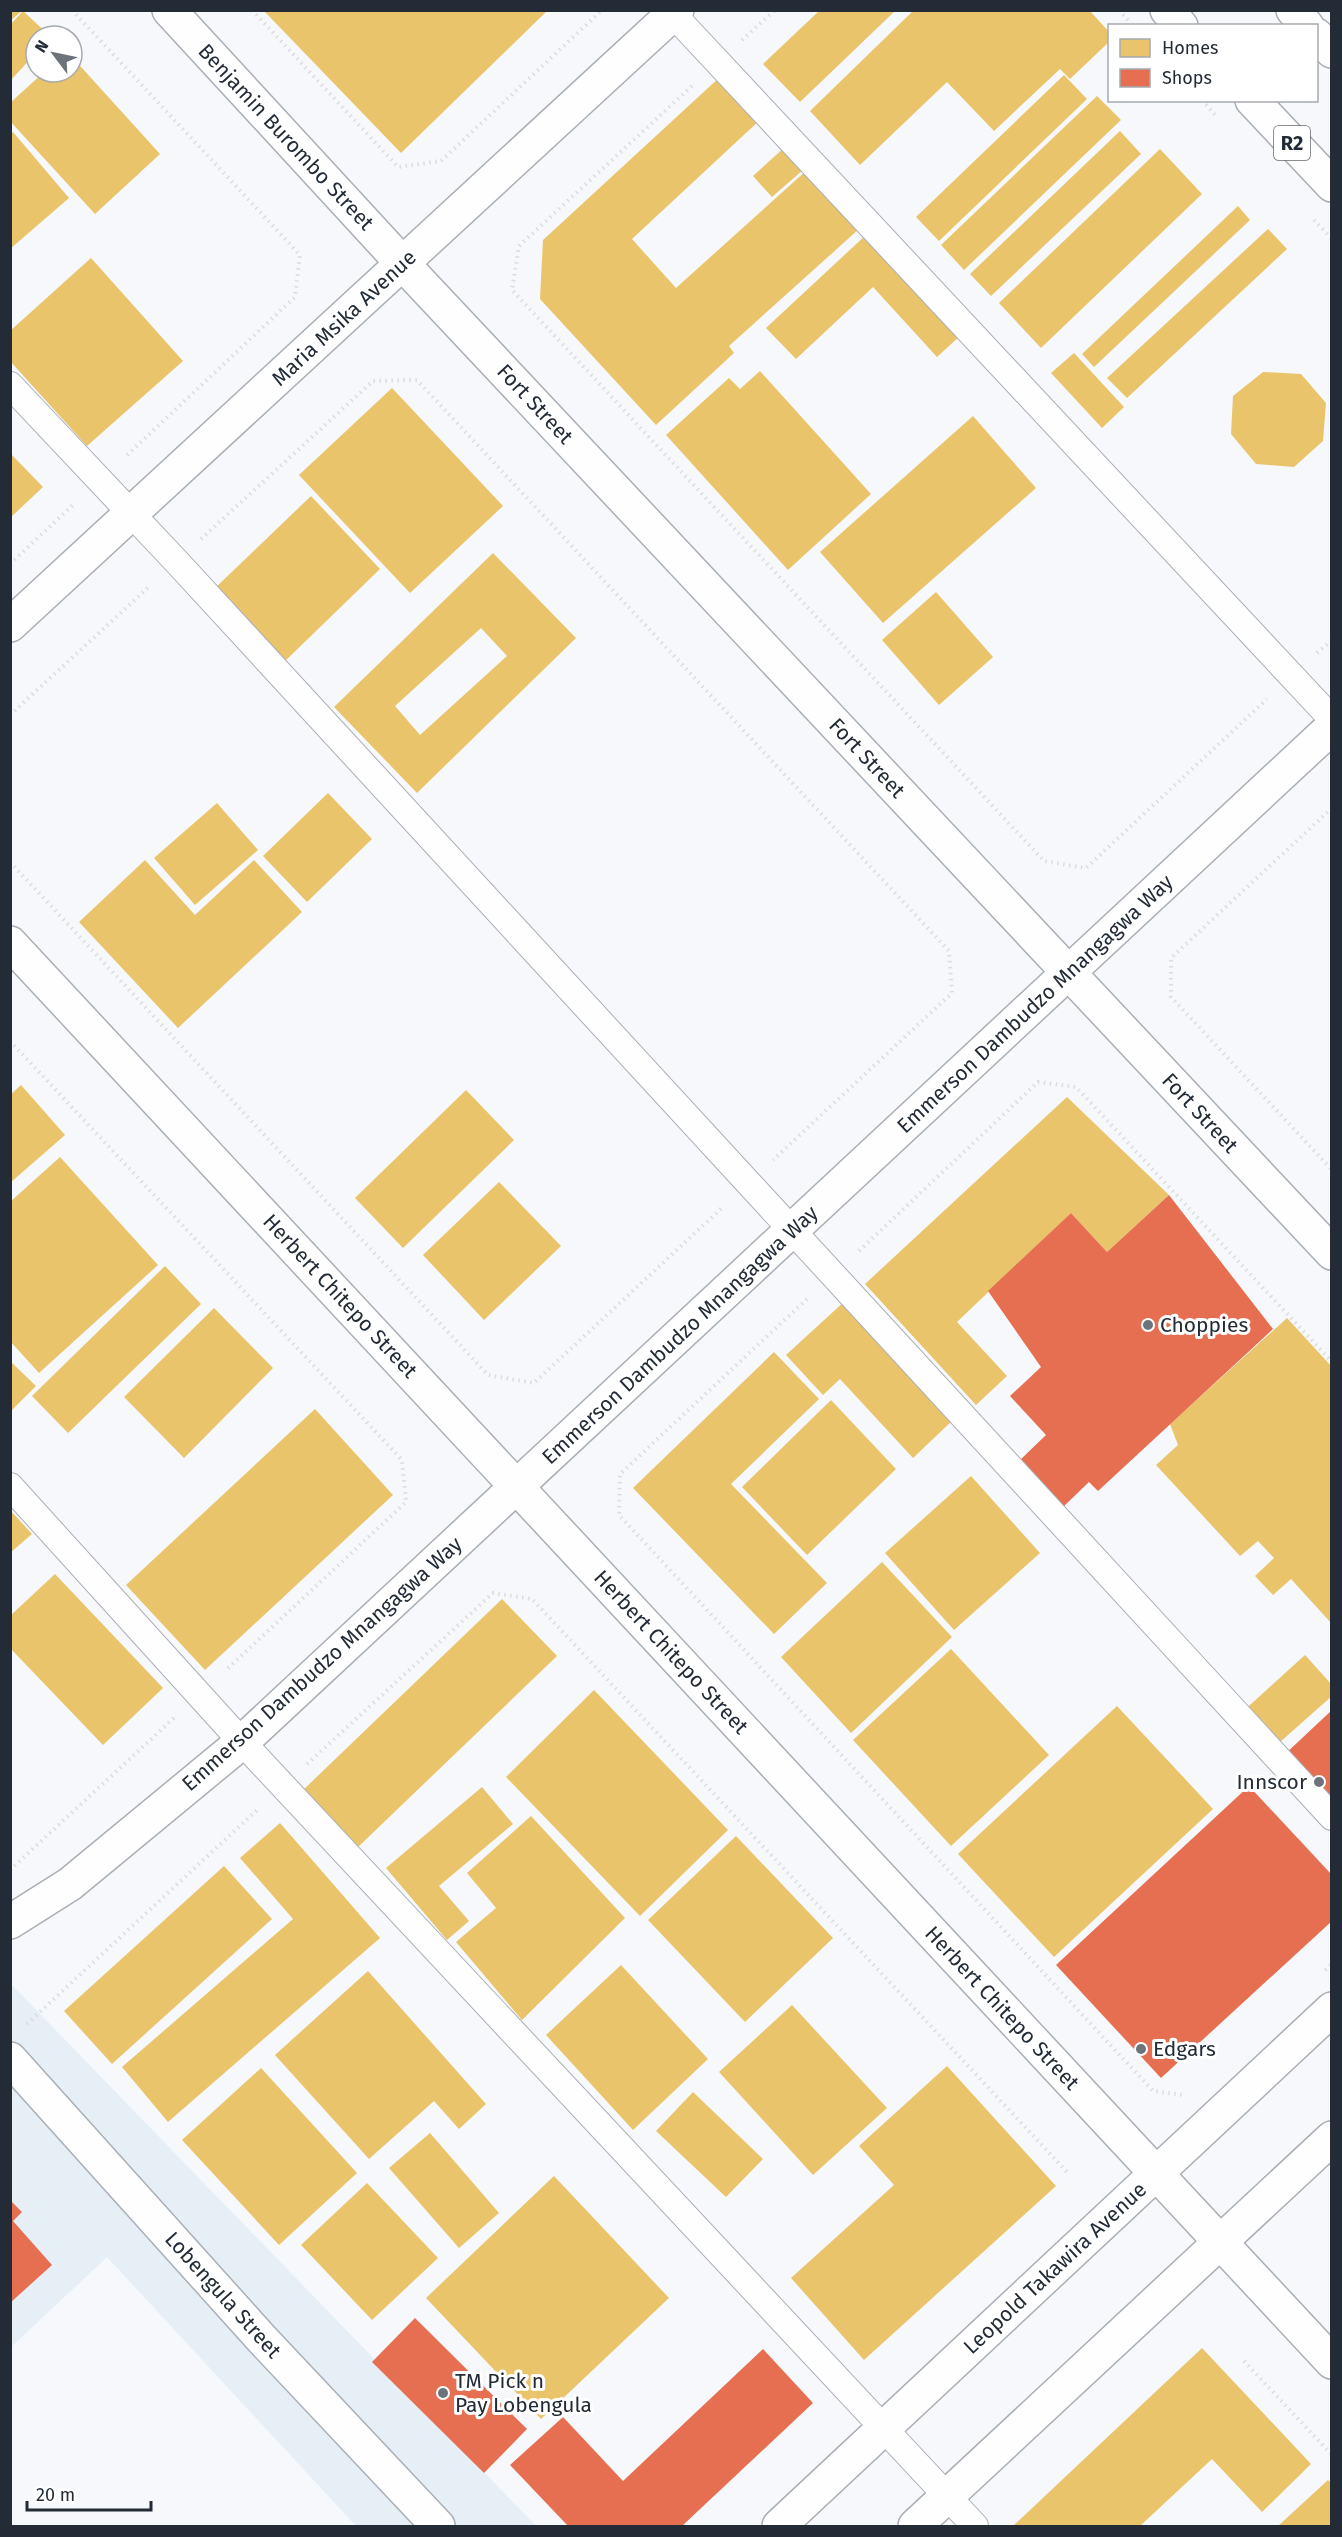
<svg xmlns="http://www.w3.org/2000/svg" width="1342" height="2537" font-family="'Fira Sans',sans-serif">
<style>
.built{fill:#e6eef6}
.homes{fill:#e9c46a;fill-rule:evenodd}
.shops{fill:#e76f51}
.lines{fill:none;stroke-linecap:round;stroke-linejoin:round}
.lane-casing{stroke:#aaafb6;stroke-width:28}
.street-casing{stroke:#aaafb6;stroke-width:36}
.secondary-casing{stroke:#aaafb6;stroke-width:36}
.highway-casing{stroke:#aaafb6;stroke-width:36}
.path{stroke:#dbdcdd;stroke-width:4;stroke-dasharray:1.5 4.5;stroke-linecap:butt}
.lane{stroke:#fefefe;stroke-width:26}
.street{stroke:#fefefe;stroke-width:33}
.secondary{stroke:#fefefe;stroke-width:33}
.highway{stroke:#fefefe;stroke-width:33}
.poi-dot{fill:#6c737b;stroke:#fff;stroke-width:2}
.labels{text-anchor:middle;dominant-baseline:central;stroke-width:6;stroke-linejoin:round;paint-order:stroke}
.shield{fill:#fff;stroke:#646b72;stroke-width:1.5}
.shield-label{font-size:20px;font-weight:bold;fill:#222b36}
.street-label{font-size:21px;fill:#222b36;stroke:#fff}
.poi-label{font-size:21px;fill:#222b36;stroke:#fff;text-anchor:start}
</style>
<rect width="100%" height="100%" fill="#f6f8fb"/>
<path class="built" d="M13,1986L536,2526H356L107,2257L11,2347L10,1987Z"/>
<g class="homes">
<path d="M10,10H23L10,21Z"/>
<path d="M267,10H548L401,153L265,12Z"/>
<path d="M820,10H896L800,102L763,64Z"/>
<path d="M914,10H1089L1110,33V41L1070,79L1060,69L994,131L947,82L860,165L810,111Z"/>
<path d="M23,11L50,36H36V53L10,81V25Z"/>
<path d="M72,57L160,154L95,214L10,121V103L44,72H72Z"/>
<path d="M1064,75L1087,99L939,241L916,217Z"/>
<path d="M721,76L761,119L632,239L676,288L807,170L859,229L729,346L734,353L656,425L540,299L543,240Z"/>
<path d="M1097,96L1121,120L964,270L941,245Z"/>
<path d="M1120,131L1141,154L991,296L970,274Z"/>
<path d="M13,132L69,198L10,249V134Z"/>
<path d="M785,147L804,169L772,197L753,176Z"/>
<path d="M1160,149L1202,194L1041,348L999,303Z"/>
<path d="M1238,206L1250,220L1094,367L1082,354Z"/>
<path d="M1268,229L1287,249L1127,398L1107,378Z"/>
<path d="M867,234L961,335L937,357L873,287L796,359L766,328Z"/>
<path d="M91,258L183,361L87,446L10,361V331Z"/>
<path d="M1074,353L1124,407L1102,428L1051,373Z"/>
<path d="M760,371L871,494L788,570L666,435L729,378L740,389Z"/>
<path d="M1263,372L1301,374L1326,403L1323,441L1294,467L1256,464L1231,434L1233,396Z"/>
<path d="M392,388L503,506L410,593L299,475Z"/>
<path d="M973,416L1036,488L883,623L820,552Z"/>
<path d="M10,453L43,487L10,518Z"/>
<path d="M311,496L380,569L282,664L213,590Z"/>
<path d="M493,553L576,638L417,793L334,707ZM481,628L507,656L420,735L395,706Z"/>
<path d="M936,592L993,657L939,705L882,640Z"/>
<path d="M328,793L372,839L307,902L263,856Z"/>
<path d="M217,803L258,850L195,905L154,858Z"/>
<path d="M145,860L195,915L254,860L302,912L178,1028L79,922Z"/>
<path d="M21,1085L65,1135L10,1183V1095Z"/>
<path d="M466,1090L514,1140L403,1248L355,1198Z"/>
<path d="M1067,1097L1169,1195L1107,1252L1071,1213L957,1322L1007,1376L976,1405L865,1284Z"/>
<path d="M60,1157L158,1265L39,1373L10,1341V1202Z"/>
<path d="M499,1182L561,1246L484,1320L423,1255Z"/>
<path d="M165,1266L201,1304L68,1433L32,1396Z"/>
<path d="M846,1300L955,1418L913,1458L840,1379L823,1395L786,1355Z"/>
<path d="M214,1308L273,1368L184,1458L124,1397Z"/>
<path d="M1287,1318L1332,1367V1624L1291,1579L1273,1595L1255,1576L1274,1558L1258,1541L1240,1556L1156,1465L1178,1445L1170,1424Z"/>
<path d="M774,1352L819,1399L731,1484L827,1583L774,1634L633,1488Z"/>
<path d="M10,1361L36,1386L10,1412Z"/>
<path d="M831,1400L896,1469L807,1555L742,1487Z"/>
<path d="M315,1409L393,1495L205,1670L126,1585Z"/>
<path d="M971,1476L1040,1553L954,1630L885,1553Z"/>
<path d="M10,1510L32,1534L10,1553Z"/>
<path d="M882,1562L952,1637L851,1733L781,1657Z"/>
<path d="M55,1574L163,1688L103,1745L10,1648V1616Z"/>
<path d="M502,1599L557,1656L356,1849L301,1792Z"/>
<path d="M951,1649L1049,1755L951,1846L853,1740Z"/>
<path d="M1305,1655L1332,1685V1696L1271,1750L1240,1714Z"/>
<path d="M594,1690L728,1830L640,1916L506,1777Z"/>
<path d="M1117,1706L1213,1809L1054,1957L958,1854Z"/>
<path d="M482,1787L513,1824L439,1886L469,1921L447,1940L386,1868Z"/>
<path d="M531,1816L625,1918L522,2020L456,1942L496,1908L467,1873Z"/>
<path d="M280,1823L380,1938L168,2122L122,2067L293,1919L240,1858Z"/>
<path d="M736,1836L833,1938L745,2022L648,1920Z"/>
<path d="M224,1866L272,1919L112,2064L64,2011Z"/>
<path d="M621,1965L708,2059L633,2130L546,2035Z"/>
<path d="M368,1971L486,2104L459,2129L434,2101L369,2159L275,2055Z"/>
<path d="M792,2005L887,2108L813,2175L719,2072Z"/>
<path d="M947,2066L1056,2186L864,2360L791,2278L894,2185L859,2146Z"/>
<path d="M261,2068L357,2173L279,2245L182,2140Z"/>
<path d="M693,2092L763,2159L726,2197L656,2131Z"/>
<path d="M430,2133L499,2213L459,2248L389,2168Z"/>
<path d="M554,2176L669,2298L541,2419L426,2298Z"/>
<path d="M367,2183L438,2258L372,2320L301,2245Z"/>
<path d="M1202,2348L1311,2464L1262,2512L1212,2459L1140,2526H1013Z"/>
<path d="M1328,2480L1332,2484V2526H1278Z"/>
</g>
<g class="shops">
<path d="M1169,1195L1273,1329L1098,1491L1089,1482L1062,1508L1019,1461L1046,1435L1010,1396L1041,1367L988,1291L1071,1213L1107,1252Z"/>
<path d="M1332,1710V1808L1283,1756Z"/>
<path d="M1249,1786L1332,1875V1921L1161,2078L1056,1965Z"/>
<path d="M10,2200L22,2212L13,2221L52,2265L10,2303Z"/>
<path d="M415,2318L527,2429L484,2473L372,2362Z"/>
<path d="M763,2349L813,2403L682,2526H568L510,2465L563,2417L623,2481Z"/>
</g>
<g class="lines">
<defs>
<g id="lane">
<path d="M669,10L1332,719"/>
<path d="M10,385L176,561L1332,1817"/>
<path d="M10,1486L242,1742L975,2526"/>
</g>
<g id="street">
<path d="M169,10L403,264L1332,1253"/>
<path d="M10,625L677,10"/>
<path d="M10,2059L261,2338L438,2526"/>
<path d="M779,2526L1332,2009"/>
<path d="M915,2526L1332,2138"/>
</g>
<g id="secondary">
<path d="M10,943L1332,2362"/>
<path d="M10,1922L70,1884L242,1742L1332,727"/>
</g>
<g id="highway">
<path d="M1167,10L1181,26"/>
<path d="M1293,10L1307,26"/>
<path d="M1316,35L1332,51"/>
<path d="M1252,100L1332,185"/>
</g>
</defs>
<use href="#lane" class="lane-casing"/>
<use href="#street" class="street-casing"/>
<use href="#secondary" class="secondary-casing"/>
<use href="#highway" class="highway-casing"/>
<g class="path">
<path d="M72,10L300,255L295,297L124,458"/>
<path d="M252,10L398,167L441,161L602,10"/>
<path d="M1119,10L1130,23"/>
<path d="M742,40L775,10"/>
<path d="M692,86L519,246L512,290L1044,861L1086,868L1267,699"/>
<path d="M1202,100L1216,116"/>
<path d="M1314,220L1332,239"/>
<path d="M201,539L373,381L417,380L949,951L952,993L773,1160"/>
<path d="M10,564L74,504"/>
<path d="M1317,653L1332,640"/>
<path d="M10,715L151,585"/>
<path d="M1332,808L1171,958V997L1332,1170"/>
<path d="M10,862L488,1375L534,1383L724,1206"/>
<path d="M10,1041L402,1460L406,1502L225,1671"/>
<path d="M859,1251L1038,1082L1076,1087L1332,1362"/>
<path d="M807,1299L620,1474L619,1515L1153,2091L1184,2095"/>
<path d="M307,1764L493,1593L532,1599L1068,2173"/>
<path d="M10,1870L175,1717"/>
<path d="M1325,1970L1332,1964"/>
<path d="M27,2024L257,1810"/>
<path d="M1332,2240V2282"/>
<path d="M1244,2361L1332,2455"/>
</g>
<use href="#lane" class="lane"/>
<use href="#street" class="street"/>
<use href="#secondary" class="secondary"/>
<use href="#highway" class="highway"/>
</g>
<g class="poi-dot">
<circle cx="1148" cy="1325" r="6"/>
<circle cx="1319" cy="1782" r="6"/>
<circle cx="1141" cy="2049" r="6"/>
<circle cx="443" cy="2393" r="6"/>
</g>
<g class="labels">
<rect class="shield" x="1274" y="126" width="36" height="34" rx="4.5"/>
<g class="shield-label">
<text x="1292" y="143">R2</text>
</g>
<g class="street-label">
<text transform="translate(286 137) rotate(47)">Benjamin Burombo Street</text>
<text transform="translate(344 318) rotate(-43)">Maria Msika Avenue</text>
<text transform="translate(535 404) rotate(47)">Fort Street</text>
<text transform="translate(867 758) rotate(47)">Fort Street</text>
<text transform="translate(1035 1004) rotate(-43)">Emmerson Dambudzo Mnangagwa Way</text>
<text transform="translate(1200 1113) rotate(47)">Fort Street</text>
<text transform="translate(340 1296) rotate(47)">Herbert Chitepo Street</text>
<text transform="translate(680 1335) rotate(-43)">Emmerson Dambudzo Mnangagwa Way</text>
<text transform="translate(671 1652) rotate(47)">Herbert Chitepo Street</text>
<text transform="translate(322 1664) rotate(-42)">Emmerson Dambudzo Mnangagwa Way</text>
<text transform="translate(1002 2008) rotate(47)">Herbert Chitepo Street</text>
<text transform="translate(1055 2268) rotate(-43)">Leopold Takawira Avenue</text>
<text transform="translate(223 2295) rotate(48)">Lobengula Street</text>
</g>
<g class="poi-label">
<text x="1160" y="1325">Choppies</text>
<text x="1307" y="1782" text-anchor="end">Innscor</text>
<text x="1153" y="2049">Edgars</text>
<text x="455" y="2381">TM Pick n<tspan x="455" dy="24">Pay Lobengula</tspan></text>
</g>
</g>
<rect width="1342" height="2537" fill="none" stroke="#222b36" stroke-width="24"/>
<rect x="1108" y="24" width="210" height="78" fill="#ffffff" stroke="#a7aaaf" stroke-width="1.5"/>
<rect x="1120" y="39" width="30" height="18" fill="#e9c46a" stroke="#a7aaaf" stroke-width="1.5"/>
<text x="1162" y="54" font-size="18" fill="#222b36">Homes</text>
<rect x="1120" y="69" width="30" height="18" fill="#e76f51" stroke="#a7aaaf" stroke-width="1.5"/>
<text x="1162" y="84" font-size="18" fill="#222b36">Shops</text>
<g transform="translate(54 54) rotate(302)"><circle r="28" fill="#ffffff" stroke="#a7aaaf" stroke-width="1.5"/>
<path d="M0-4.5L10 22L0 15L-10 22Z" fill="#6c737b"/>
<text y="-9" font-size="16" font-weight="bold" text-anchor="middle" fill="#222b36">N</text>
</g>
<path d="M27 2501v9h124v-9" fill="none" stroke="#222b36" stroke-width="3"/>
<text x="36" y="2501" font-size="18" fill="#222b36" stroke="#ffffff" stroke-width="4.5" paint-order="stroke">20 m</text>
</svg>
